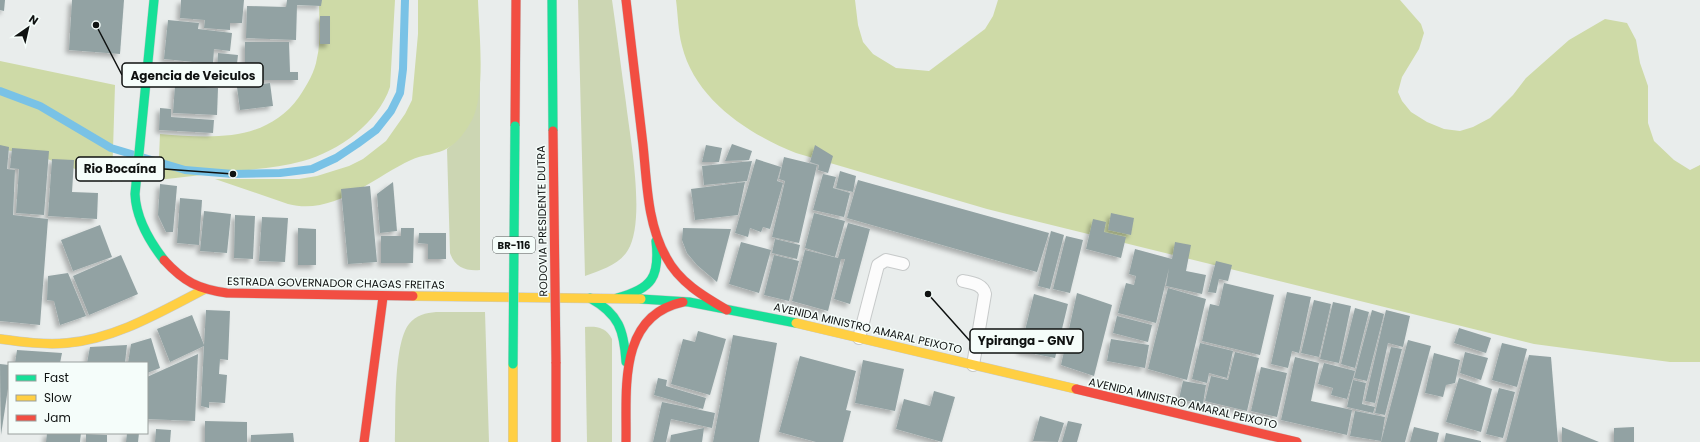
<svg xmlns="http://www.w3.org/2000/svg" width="1700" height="442" font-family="Poppins,sans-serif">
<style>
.green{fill:#ccd6b3}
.forest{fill:#cedaa7}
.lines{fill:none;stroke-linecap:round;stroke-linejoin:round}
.stream{stroke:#79c2e6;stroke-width:8}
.building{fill:#92a2a3;filter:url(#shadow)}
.lane-casing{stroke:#c7caca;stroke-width:14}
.fast-casing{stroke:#c7caca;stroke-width:10}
.slow-casing{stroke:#c7caca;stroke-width:10}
.jam-casing{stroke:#c7caca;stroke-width:10}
.lane{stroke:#fcfcfc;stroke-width:12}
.fast{stroke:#16e098;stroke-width:9}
.slow{stroke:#ffcf43;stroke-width:9}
.jam{stroke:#f24e42;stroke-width:9}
.fast-bridge-casing{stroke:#c7caca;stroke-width:10;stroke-linecap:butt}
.jam-bridge-casing{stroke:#c7caca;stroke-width:10;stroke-linecap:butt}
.fast-bridge{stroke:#16e098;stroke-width:9}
.jam-bridge{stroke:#f24e42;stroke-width:9}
.labels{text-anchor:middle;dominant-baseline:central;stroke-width:3;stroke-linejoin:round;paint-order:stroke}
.shield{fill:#f5fdfa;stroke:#545857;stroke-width:1}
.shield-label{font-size:10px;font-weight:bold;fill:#0f1211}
.street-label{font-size:11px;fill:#0f1211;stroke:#f5fdfa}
.leader{fill:none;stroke:#0f1211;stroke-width:1.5}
.callout-dot{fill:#0f1211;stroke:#f5fdfa;stroke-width:1.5}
.callout{fill:#f5fdfa;stroke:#0f1211;stroke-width:1.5}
.callout-label{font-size:12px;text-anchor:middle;font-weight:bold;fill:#0f1211}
</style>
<defs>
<filter id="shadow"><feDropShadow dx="-3.5" dy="3.5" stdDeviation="2" flood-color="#0004"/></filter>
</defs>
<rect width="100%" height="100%" fill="#e9edec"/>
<g class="green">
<path d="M578,0H612C617,34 621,68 626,103C630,138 646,220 628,250C619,265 601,270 585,276Z"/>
<path d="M480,74V270C466,271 455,268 450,253L447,149L455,142L463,133Z"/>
<path d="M436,312H485L489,442H395C396,415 393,344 409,324C416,315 426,313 436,312Z"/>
<path d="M585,327C596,326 606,327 612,339V442H587Z"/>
</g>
<g class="forest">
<path d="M319,0H395L390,87C378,123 339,151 303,161C281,167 258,169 237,171C210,174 184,177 158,180L160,134C211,138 266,143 299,97C307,85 315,72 317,58C321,42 319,17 319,0Z"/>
<path d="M418,0H478C479,32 486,93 472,120C466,131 458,142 448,148C439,154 421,155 411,160C372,178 334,216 288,204L215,179H299L317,176L349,166L363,159L386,141L405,114L412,100L418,34Z"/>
<path d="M676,0H855L858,25L863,42L873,54L896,68L929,71L985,29L993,16L998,0H1400L1421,24L1424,33L1419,49L1402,77L1398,92L1402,101L1411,112L1427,122L1444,129L1460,131L1473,127L1490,118L1513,95L1526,78L1569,40L1605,19L1627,23L1636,40L1640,63L1648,86V123L1654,141L1674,160L1690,170L1700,165V362H1670L1534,344L987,209L796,153C748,134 695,99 682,46C678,31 678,15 676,0Z"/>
<path d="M0,61L115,85L112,182L36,155L0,149Z"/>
</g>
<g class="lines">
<path class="stream" d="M0,91L40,106L111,148L185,170L233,174L280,173L312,169L336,158L357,144L376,130L391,111L400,93L403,69L405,0"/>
</g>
<g class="building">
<path d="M0,0H5L4,11L0,10Z"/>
<path d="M72,0H124L120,54L69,50Z"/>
<path d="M181,0H244L242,23H230V30L204,28L205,20L180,18Z"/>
<path d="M287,0H322L321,6L297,5L296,40L246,38L247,6L286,7Z"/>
<rect x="320" y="16" width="10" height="28"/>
<path d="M168,20L199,23L198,29L232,33L230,51L214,49L213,64L164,59Z"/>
<path d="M245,42H289L290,72H298V80H245Z"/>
<path d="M218,53L238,55L236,73L228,71L227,79L163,74L164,63L217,68Z"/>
<path d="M270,83L273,106L240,110L237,87Z"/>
<path d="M175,85L218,88L217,115L173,113Z"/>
<path d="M160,108L171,109V117L214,120L213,133L159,130Z"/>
<path d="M732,144L752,151L749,160L725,161Z"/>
<path d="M0,145L9,147L7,169L15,170L13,215L48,219L40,325L0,321Z"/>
<path d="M706,145L722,148L719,162H702Z"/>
<path d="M815,145L833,156L828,173L818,170L819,165L810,162Z"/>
<path d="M12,148L49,151L44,215L16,213L19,169L10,168Z"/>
<path d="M784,157L817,165L799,243L772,237L785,181L779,179Z"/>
<path d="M52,159L74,160L72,192L98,193L97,219L48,216Z"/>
<path d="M756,159L781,167L777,181L783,183L770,229L763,227L761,232L750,228L748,237L735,233Z"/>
<path d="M752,161L747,181L704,185L702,166Z"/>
<path d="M840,171L856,176L853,192L836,188Z"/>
<path d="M823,174L836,177L833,188L850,193L844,217L813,210Z"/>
<path d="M858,180L1049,233L1037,272L847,218Z"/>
<path d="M393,182L397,231L380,233L377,194Z"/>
<path d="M745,182L738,215L695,220L691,189Z"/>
<path d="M160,184L177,186L173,232H166L158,215Z"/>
<path d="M370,186L377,262L348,264L341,189Z"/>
<path d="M180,198L202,200L199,245L177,243Z"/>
<path d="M204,211L231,214L227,253L200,251Z"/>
<path d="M814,213L845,221L835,257L805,248Z"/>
<path d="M1111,213L1134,218L1131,235L1108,230Z"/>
<path d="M235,215L255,216L253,259L234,258Z"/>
<path d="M262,217L288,218L285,262L259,261Z"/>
<path d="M1093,219L1106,222L1104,232L1126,237L1121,258L1086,249Z"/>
<path d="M848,223L870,229L850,304L834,299L845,259H841L828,311L792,301L805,250L838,258Z"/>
<path d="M100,225L112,257L73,271L61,240Z"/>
<path d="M298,228L316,229V265H298Z"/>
<path d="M401,228H414L413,263H381V236H401Z"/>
<path d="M683,228L731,229L717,282L697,265L687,253L682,240Z"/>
<path d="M1051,231L1064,235L1050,289L1038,286Z"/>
<path d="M419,233H446V259H428V244L418,243Z"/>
<path d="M1066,236L1083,240L1070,293L1053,289Z"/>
<path d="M775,239L800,245L797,259L772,253Z"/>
<path d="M741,242L771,250L759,293L729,284Z"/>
<path d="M1175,242L1191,245L1186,271L1206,275L1202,294L1166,286L1169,268L1156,323L1118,313L1126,283L1134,285L1136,276L1129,274L1135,249L1172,259Z"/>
<path d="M121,255L138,294L89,315L73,276Z"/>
<path d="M774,255L799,261L789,301L764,295Z"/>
<path d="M1216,261L1232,265L1228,281L1219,279L1216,293L1208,292Z"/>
<path d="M68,273L86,316L60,325L54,301L47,300L48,276Z"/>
<path d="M1224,283L1274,295L1260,355L1202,341L1210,304L1219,306Z"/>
<path d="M1168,288L1206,299L1187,380L1148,369Z"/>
<path d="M1287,292L1311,297L1299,353L1292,351L1288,368L1271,364Z"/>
<path d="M1077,293L1112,305L1094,376L1061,365Z"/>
<path d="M1034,294L1068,304L1055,358L1020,351Z"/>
<path d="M1314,300L1331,304L1319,357L1301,353Z"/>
<path d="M1333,302L1351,306L1339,363L1320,359Z"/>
<path d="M1355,308L1369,312L1355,368L1341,364Z"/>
<path d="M206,310L230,311L228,360L220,359L219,374L227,375L225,403L209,402V408L201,406L204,346L170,362L157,329L192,315L204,345Z"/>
<path d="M1372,310L1384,314L1367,381L1354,378Z"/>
<path d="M1386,310L1410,316L1403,347L1388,343L1375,403L1365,401Z"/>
<path d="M1117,316L1152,325L1148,342L1113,333Z"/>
<path d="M1459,328L1491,338L1486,353L1454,343Z"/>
<path d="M698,331L726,339L710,395L671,384L683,339L695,342Z"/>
<path d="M733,335L777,343L759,442H713Z"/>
<path d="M151,338L160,368L147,373V363H128L131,344Z"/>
<path d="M1111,339L1149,345L1145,368L1107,361Z"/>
<path d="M1408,340L1431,346L1405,442H1381Z"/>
<path d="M1200,343L1233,351L1227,378L1209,373L1207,383L1192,379Z"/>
<path d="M1502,343L1527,349L1517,387L1492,380Z"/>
<path d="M127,345L125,363H87L90,347Z"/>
<path d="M1391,347L1402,349L1385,415L1375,413Z"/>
<path d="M17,350L62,353L60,363H15Z"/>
<path d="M1235,352L1259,358L1247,411L1205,401L1211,376L1228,380Z"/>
<path d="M1465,352L1488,358L1481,380L1460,373Z"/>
<path d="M1434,353L1460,360L1455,383L1446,385L1443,397L1425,393Z"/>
<path d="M198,354L195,421L147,419V377Z"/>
<path d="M1529,355L1551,357L1558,442H1506Z"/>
<path d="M800,356L856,371L846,410L851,411L843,442H816L779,432Z"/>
<path d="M1295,357L1319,363L1311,401L1352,410L1347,435L1281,420Z"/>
<path d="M863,360L904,369L895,411L855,403Z"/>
<path d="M1324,363L1355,371L1347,399L1331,395L1333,388L1318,384Z"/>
<path d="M0,364L9,365V382L1,435Z"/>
<path d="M1261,367L1287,373L1277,417L1251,411Z"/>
<path d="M658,378L667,380L666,386L706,398L703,409L654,395Z"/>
<path d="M1459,378L1492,389L1481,432L1446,422Z"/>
<path d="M1353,380L1366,383L1362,404L1375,407L1373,413L1347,407Z"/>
<path d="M1183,381L1206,385L1203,404L1179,399Z"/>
<path d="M1499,388L1515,392L1503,438L1486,434Z"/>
<path d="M934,391L955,397L942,442L896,429L904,399L930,406Z"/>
<path d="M662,402L715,413L712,428L671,419L666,442H653Z"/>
<path d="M1355,411L1385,417L1381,441L1350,436Z"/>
<path d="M1040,416L1064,423L1058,442L1033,441Z"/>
<path d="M205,421L247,422V442H205Z"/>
<path d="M1068,421L1082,424L1077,442H1062Z"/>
<path d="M1414,427L1439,433L1437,442H1410Z"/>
<path d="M1562,427L1599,442H1562Z"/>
<path d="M1634,427V442H1614V428Z"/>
<path d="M704,428L702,442H670L671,435Z"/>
<path d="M156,429L171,430L170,442H155Z"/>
<path d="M47,433H81L80,442H46Z"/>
<path d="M127,433H139L138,442H126Z"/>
<path d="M293,433L294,442H251V435Z"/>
<path d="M1446,433L1481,441V442H1444Z"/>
<path d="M86,434L107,435V442H86Z"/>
</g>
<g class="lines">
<defs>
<g id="lane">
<path d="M963,281C972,283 983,284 985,294L973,365"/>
<path d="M859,338L878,265L886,260L903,264"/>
</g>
<g id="fast">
<path d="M154,0L135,194C136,218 150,242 164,260"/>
<path d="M552,0L553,131"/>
<path d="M590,298C619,314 624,330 626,362"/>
<path d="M617,298C652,289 660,277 656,241"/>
<path d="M641,299L689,302L796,323"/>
</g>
<g id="slow">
<path d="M413,296L641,299"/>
<path d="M796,323L1076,389"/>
<path d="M0,339C22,342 45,345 67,343C116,339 162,311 205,289"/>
<path d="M513,364V442"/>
</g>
<g id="jam">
<path d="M626,0C632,48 637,97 643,145C647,182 647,223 666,257C679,282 703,296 727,310"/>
<path d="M515,126L516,0"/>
<path d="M164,260C184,282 198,289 227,293L413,296"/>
<path d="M556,362V442"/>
<path d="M1076,389L1297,442"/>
<path d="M364,442L383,297"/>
<path d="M626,442C627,391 617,316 683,302"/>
</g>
</defs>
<use href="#lane" class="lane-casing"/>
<use href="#fast" class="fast-casing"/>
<use href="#slow" class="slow-casing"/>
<use href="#jam" class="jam-casing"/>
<use href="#lane" class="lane"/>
<use href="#fast" class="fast"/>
<use href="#slow" class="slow"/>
<use href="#jam" class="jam"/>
<defs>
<path id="fast-bridge" d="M513,364L515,126"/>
<path id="jam-bridge" d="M553,131L556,362"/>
</defs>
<use href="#fast-bridge" class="fast-bridge-casing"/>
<use href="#jam-bridge" class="jam-bridge-casing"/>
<use href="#fast-bridge" class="fast-bridge"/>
<use href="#jam-bridge" class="jam-bridge"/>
</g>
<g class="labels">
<rect class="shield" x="493" y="237" width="42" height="16" rx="3"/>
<g class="shield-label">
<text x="514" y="245">BR-116</text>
</g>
<g class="street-label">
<text transform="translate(542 221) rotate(-91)">RODOVIA PRESIDENTE DUTRA</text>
<text transform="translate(336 283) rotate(1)">ESTRADA GOVERNADOR CHAGAS FREITAS</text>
<text transform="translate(868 328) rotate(13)">AVENIDA MINISTRO AMARAL PEIXOTO</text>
<text transform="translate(1183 403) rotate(13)">AVENIDA MINISTRO AMARAL PEIXOTO</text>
</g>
</g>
<path class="leader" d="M96 25L122 75M233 174L164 169M928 294L970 341"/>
<g class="callout-dot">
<circle cx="96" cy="25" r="4"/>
<circle cx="233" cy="174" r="4"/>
<circle cx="928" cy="294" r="4"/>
</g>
<g class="callout">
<rect x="122" y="63" width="141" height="24" rx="4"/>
<rect x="76" y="157" width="88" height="24" rx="4"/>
<rect x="970" y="329" width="113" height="24" rx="4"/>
</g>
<g class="callout-label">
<text x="193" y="80">Agencia de Veiculos</text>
<text x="120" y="173">Rio Bocaína</text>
<text x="1026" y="345">Ypiranga - GNV</text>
</g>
<rect x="8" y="362" width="140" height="72" fill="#f5fdfa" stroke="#999f9d"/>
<rect x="16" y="375" width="20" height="6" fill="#16e098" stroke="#999f9d"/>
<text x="44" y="382" font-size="12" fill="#0f1211">Fast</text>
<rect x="16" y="395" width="20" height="6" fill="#ffcf43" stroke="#999f9d"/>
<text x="44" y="402" font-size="12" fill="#0f1211">Slow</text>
<rect x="16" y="415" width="20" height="6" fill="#f24e42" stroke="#999f9d"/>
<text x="44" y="422" font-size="12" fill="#0f1211">Jam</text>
<g transform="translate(28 28) rotate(34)" stroke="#f5fdfa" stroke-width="3" paint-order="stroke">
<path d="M0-3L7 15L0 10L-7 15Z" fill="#0f1211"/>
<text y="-6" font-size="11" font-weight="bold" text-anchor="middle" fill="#0f1211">N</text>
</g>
</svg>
